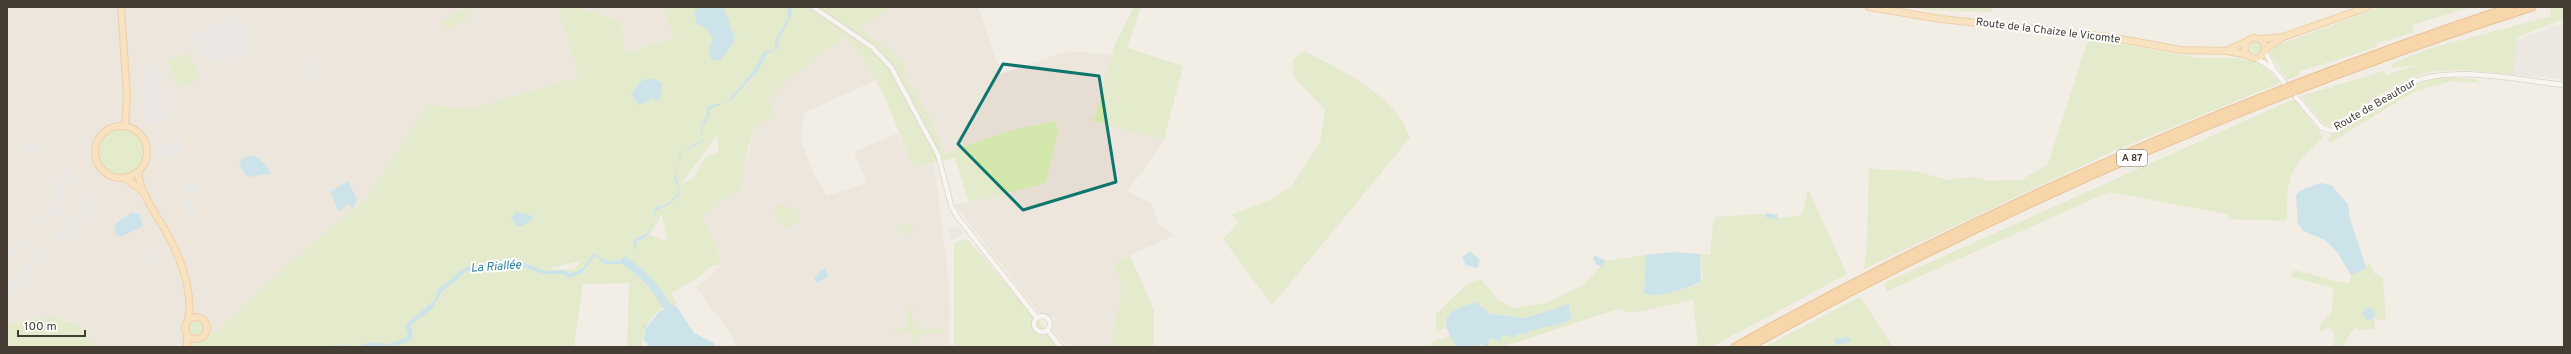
<svg xmlns="http://www.w3.org/2000/svg" width="2571" height="354" font-family="Overpass,sans-serif">
<style>
.residential{fill:#e7ded3}
.industrial{fill:#e4dfda}
.education{fill:#ece0ce}
.green{fill:#d3e7ad;fill-rule:evenodd}
.parking{fill:#e3e0dd}
.water{fill:#a0d8f0}
.lines{fill:none;stroke-linecap:round;stroke-linejoin:round}
.river{stroke:#a0d8f0;stroke-width:8}
.minor-casing{stroke:#c1b6aa;stroke-width:6}
.major-casing{stroke:#e4ae61;stroke-width:8}
.highway-casing{stroke:#de8d33;stroke-width:9}
.minor{stroke:#fff;stroke-width:4.5}
.major{stroke:#ffd492;stroke-width:6}
.highway{stroke:#feba64;stroke-width:7}
.marked{fill:none;stroke:#0f766e;stroke-width:3;stroke-linejoin:round}
.labels{text-anchor:middle;dominant-baseline:central;stroke-width:4;stroke-linejoin:round;paint-order:stroke}
.shield{fill:#fff;stroke:#7d7771;stroke-width:1}
.shield-label{font-size:10px;font-weight:bold;fill:#453d34}
.street-label{font-size:11px;fill:#453d34;stroke:#fff}
.water-label{font-size:12px;font-style:italic;fill:#2a7ca1;stroke:#fff}
</style>
<rect width="100%" height="100%" fill="#f2ede5"/>
<g class="residential">
<path d="M7,7H558L579,77L469,109L428,106L367,198L287,265L217,331L182,347H97L78,325L63,318L53,316L15,323L7,322Z"/>
<path d="M575,7H664L673,38L626,53L620,21Z"/>
<path d="M891,7H978L1001,74L1068,51L1113,55L1095,118L1164,140L1128,191L1152,204L1158,225L1175,235L1113,263L1123,290L1112,344L1108,347H1068L1052,329L1056,318L1039,313L954,204L969,203L1046,183L1055,122L1012,131L945,153L931,118L903,73L860,28Z"/>
<path d="M846,36L860,51L877,80L805,112L801,136L802,144L815,176L827,196L867,183L854,152L898,133L913,167L934,163L949,281L950,347H736L731,334L696,288L721,266L716,247L702,215L741,189L743,172L754,132L768,101L789,79Z"/>
</g>
<path class="industrial" d="M2564,24V79L2513,75L2516,40Z"/>
<path class="education" d="M297,63L306,98L299,110L259,140L226,151L249,197L179,232L149,170L154,151L221,100Z"/>
<g class="green">
<path d="M558,7H575L620,21L626,53L673,38L664,7H891L860,28L906,63L903,73L931,118L945,153L1012,130L1055,121L1058,130L1046,183L969,203L955,158L913,167C894,122 880,72 845,36L789,79L768,101L774,116C769,119 762,121 758,125C748,136 743,174 741,189L702,215L716,247L721,266L713,265L696,279L673,292L672,295L678,305H665C651,317 642,328 642,347H627L629,283L583,284L574,347H182L217,331L287,265L367,198L428,105L469,109L579,77ZM716,136L719,152L706,157L694,177L679,187ZM662,214L667,241H666L650,235ZM582,260L574,270L551,269V268Z"/>
<path d="M1134,7H1141L1127,48L1183,66L1164,140L1089,120L1095,118L1114,46Z"/>
<path d="M1910,7H1992V12L1927,10Z"/>
<path d="M2381,7H2471L2412,25L2414,32L2377,43L2375,47L2365,51L2300,71L2299,75L2287,80L2270,54L2276,46Z"/>
<path d="M2559,7H2564V19L2517,37L2513,75C2483,72 2451,66 2422,74C2391,82 2364,107 2338,124L2330,127L2324,124L2301,96L2384,71L2386,75L2417,65L2392,68L2391,64L2428,49L2551,16L2550,10Z"/>
<path d="M465,9L469,18L445,30L441,21Z"/>
<path d="M2088,40L2111,42L2198,58H2237L2261,63L2280,83L2107,154L1864,269L1867,244L1869,169L1915,171L1948,180L1970,177L1989,181L2021,180L2048,164Z"/>
<circle cx="2256" cy="47" r="6"/>
<path d="M1304,51C1341,70 1397,96 1410,138L1272,305L1223,239L1239,222L1231,215L1269,200L1291,187L1320,143L1325,110L1294,77L1293,59Z"/>
<path d="M188,52L200,80L179,88L168,61Z"/>
<path d="M2443,77L2476,79L2480,83L2452,81L2413,92L2330,143L2327,140L2330,135L2337,133L2411,85Z"/>
<path d="M2294,99L2320,133L2322,138C2315,147 2307,152 2300,160C2286,178 2287,197 2287,219L2284,221L2228,219L2227,214L2109,192L1887,291L1884,283Z"/>
<circle cx="121" cy="153" r="23"/>
<path d="M1808,189L1847,274L1711,347H1698L1693,300L1632,313L1618,309L1502,347H1472L1489,339L1567,322L1490,314L1481,306L1444,323L1446,328L1436,332V314L1468,283L1481,279L1498,300L1513,308L1544,304L1583,285L1606,261L1646,255L1644,293C1654,297 1699,289 1703,278L1700,254L1710,255L1713,222L1716,217L1761,214L1785,218L1802,215Z"/>
<path d="M778,204L797,210L801,217L800,221L789,227H784L773,212Z"/>
<path d="M913,223L914,230L909,231L910,235L898,232L897,227Z"/>
<path d="M967,239L1061,347H954V243Z"/>
<path d="M1130,256L1154,310V347H1111L1122,287L1113,263Z"/>
<path d="M2369,263L2374,273L2383,278L2386,320L2374,319L2375,329L2360,330L2355,327L2342,347H2333L2335,334L2330,328L2320,331V325L2332,311L2334,288L2291,277L2294,270L2349,284L2351,275L2364,269L2365,264Z"/>
<path d="M1860,297L1893,347H1764Z"/>
<path d="M908,307H914L911,320L918,329H943V333H919L920,347H914L912,333H902L900,345V332L882,325L900,330L908,326Z"/>
<path d="M53,316L78,325L97,347H7V322L15,323Z"/>
<circle cx="196" cy="327" r="9"/>
<path d="M1450,336L1457,347H1429L1434,341Z"/>
</g>
<g class="parking">
<path d="M238,15L239,18L242,17L249,33L246,35L250,57L202,60L193,37L186,40L184,37Z"/>
<path d="M312,56L321,81L317,83L316,81L310,83L302,60Z"/>
<path d="M151,66L158,68L159,73H162L165,122L157,125H146L143,119L141,75L145,69Z"/>
<path d="M180,137L183,143L180,145L183,150L155,163L154,152L158,150L157,147Z"/>
<circle cx="31" cy="147" r="7"/>
<path d="M63,167L71,170L62,202H60L59,204L73,218L80,215L78,213L96,190L100,200L85,221L82,220L72,230L74,232L59,245L53,238L67,225L66,221L56,213L42,227L33,219L38,214H45L51,208Z"/>
<path d="M199,178L204,189L193,194L191,191L186,193L190,202L193,201L200,216L190,221L180,199L183,198L180,187Z"/>
<path d="M958,226L963,234L952,240L948,230Z"/>
<path d="M25,237L28,240L27,243L7,260V250L20,238L22,240Z"/>
<path d="M42,248L48,256L20,282L22,284L7,301V286L14,278L16,280L24,270L22,268Z"/>
<path d="M155,250L162,260L153,266L146,256Z"/>
</g>
<g class="water">
<path d="M700,7H723L730,23L729,26L735,35L733,43L719,61L711,59L709,49L713,38L706,28L697,24L694,12Z"/>
<path d="M787,7H792L791,16L780,37L777,49L767,54L757,72L731,100L710,109L709,117L702,127L703,141L682,153L676,173L680,195L668,205L655,211C655,221 650,230 646,238L637,241L635,250L630,254L634,250V240L647,233L654,220V208L667,204L679,193L674,176L679,166V154L703,139C700,126 698,129 707,116V108C714,102 722,105 727,101C735,95 762,61 763,53L775,49V41L788,17Z"/>
<path d="M645,79H655L662,83L660,101L652,99L651,95L648,101L639,105L631,94L639,83Z"/>
<path d="M254,155L266,165L271,174C254,173 248,186 239,163L243,158Z"/>
<path d="M348,181L357,199L353,208L347,203L343,209L338,211L331,195V191Z"/>
<path d="M2320,183L2331,185L2348,204L2350,219L2365,264V269L2351,275L2337,252L2325,240L2303,231L2298,224L2296,196L2299,191Z"/>
<path d="M132,212L139,214L143,226L123,236H117L114,229L117,223Z"/>
<path d="M516,212L531,215L533,219L522,226H517L511,218Z"/>
<path d="M1766,213L1778,215L1777,220L1765,217Z"/>
<path d="M1470,251L1480,260L1477,268L1466,265L1462,258Z"/>
<path d="M1673,252L1700,254L1701,281C1689,288 1657,299 1644,293L1646,255Z"/>
<path d="M593,254L608,261L624,260L630,256L624,264H605L595,256L582,273L569,278L563,274H543L521,266L497,267L486,271H467L442,292L432,309L411,325L413,337C406,352 339,347 323,347L338,345L360,346L369,342L388,344L407,337L408,334L405,326L408,322L434,301L438,289C454,280 464,258 487,268L494,263L521,262L546,271L566,270L570,274L583,268Z"/>
<path d="M1595,255L1606,261L1601,267L1596,264L1593,258Z"/>
<path d="M822,269H825L828,277L817,283L814,279Z"/>
<path d="M1476,302L1490,314L1526,318L1569,304L1571,319L1567,322L1529,331L1526,335L1521,333L1511,338L1508,335L1502,336L1499,342L1494,338L1489,339L1488,346H1484L1482,342L1476,347H1457C1437,317 1445,312 1476,302Z"/>
<path d="M671,304L678,308L694,333L714,343L716,347H650L643,339L646,330L643,327V324L646,328L659,312Z"/>
<circle cx="2369" cy="314" r="6"/>
<path d="M1847,337L1850,338V342L1835,345V339Z"/>
</g>
<g class="lines">
<path class="river" d="M625,261C641,272 657,288 666,306"/>
<defs>
<g id="minor">
<path d="M813,7L872,47L891,67L938,155L951,205L956,215L1037,318"/>
<path d="M2265,51L2274,70L2284,82"/>
<path d="M2256,58L2273,69"/>
<path d="M2296,97L2322,128L2332,131C2359,121 2381,96 2407,84C2450,64 2518,80 2564,85"/>
<circle cx="1042" cy="324" r="8"/>
<path d="M1047,330L1061,347"/>
</g>
<g id="major">
<path d="M121,7L127,96L125,126"/>
<path d="M1869,7L1941,19L2109,37L2181,50L2227,51L2248,55"/>
<circle cx="2255" cy="48" r="10"/>
<path d="M2261,39L2283,37L2368,7"/>
<path d="M2266,49L2282,38"/>
<path d="M2228,50L2246,42"/>
<circle cx="121" cy="152" r="26"/>
<path d="M138,172C141,194 154,211 165,230C179,254 194,291 188,320"/>
<path d="M125,178L141,190"/>
<circle cx="196" cy="328" r="11"/>
<path d="M187,335V347"/>
</g>
<g id="highway">
<path d="M1735,347C1982,209 2242,96 2511,7"/>
<path d="M1749,347C1998,208 2261,94 2532,7"/>
</g>
</defs>
<use href="#minor" class="minor-casing"/>
<use href="#major" class="major-casing"/>
<use href="#highway" class="highway-casing"/>
<use href="#minor" class="minor"/>
<use href="#major" class="major"/>
<use href="#highway" class="highway"/>
</g>
<path d="M0 0H2571V354H0ZM1003,64L1099,76L1116,182L1023,210L958,144Z" fill="#f2ede5" fill-opacity=".55" fill-rule="evenodd"/>
<path class="marked" d="M1003,64L1099,76L1116,182L1023,210L958,144Z"/>
<g class="labels">
<rect class="shield" x="2117" y="150" width="30" height="16" rx="3"/>
<g class="shield-label">
<text x="2132" y="158">A 87</text>
</g>
<g class="street-label">
<text transform="translate(2048 31) rotate(7)">Route de la Chaize le Vicomte</text>
<text transform="translate(2375 105) rotate(-30)">Route de Beautour</text>
</g>
<g class="water-label">
<text transform="translate(496 267) rotate(-4)">La Riallée</text>
</g>
</g>
<rect width="2571" height="354" fill="none" stroke="#453d34" stroke-width="16"/>
<path d="M18 330v6h67v-6" fill="none" stroke="#453d34" stroke-width="2"/>
<text x="24" y="330" font-size="12" fill="#453d34" stroke="#ffffff" stroke-width="3" paint-order="stroke">100 m</text>
</svg>
